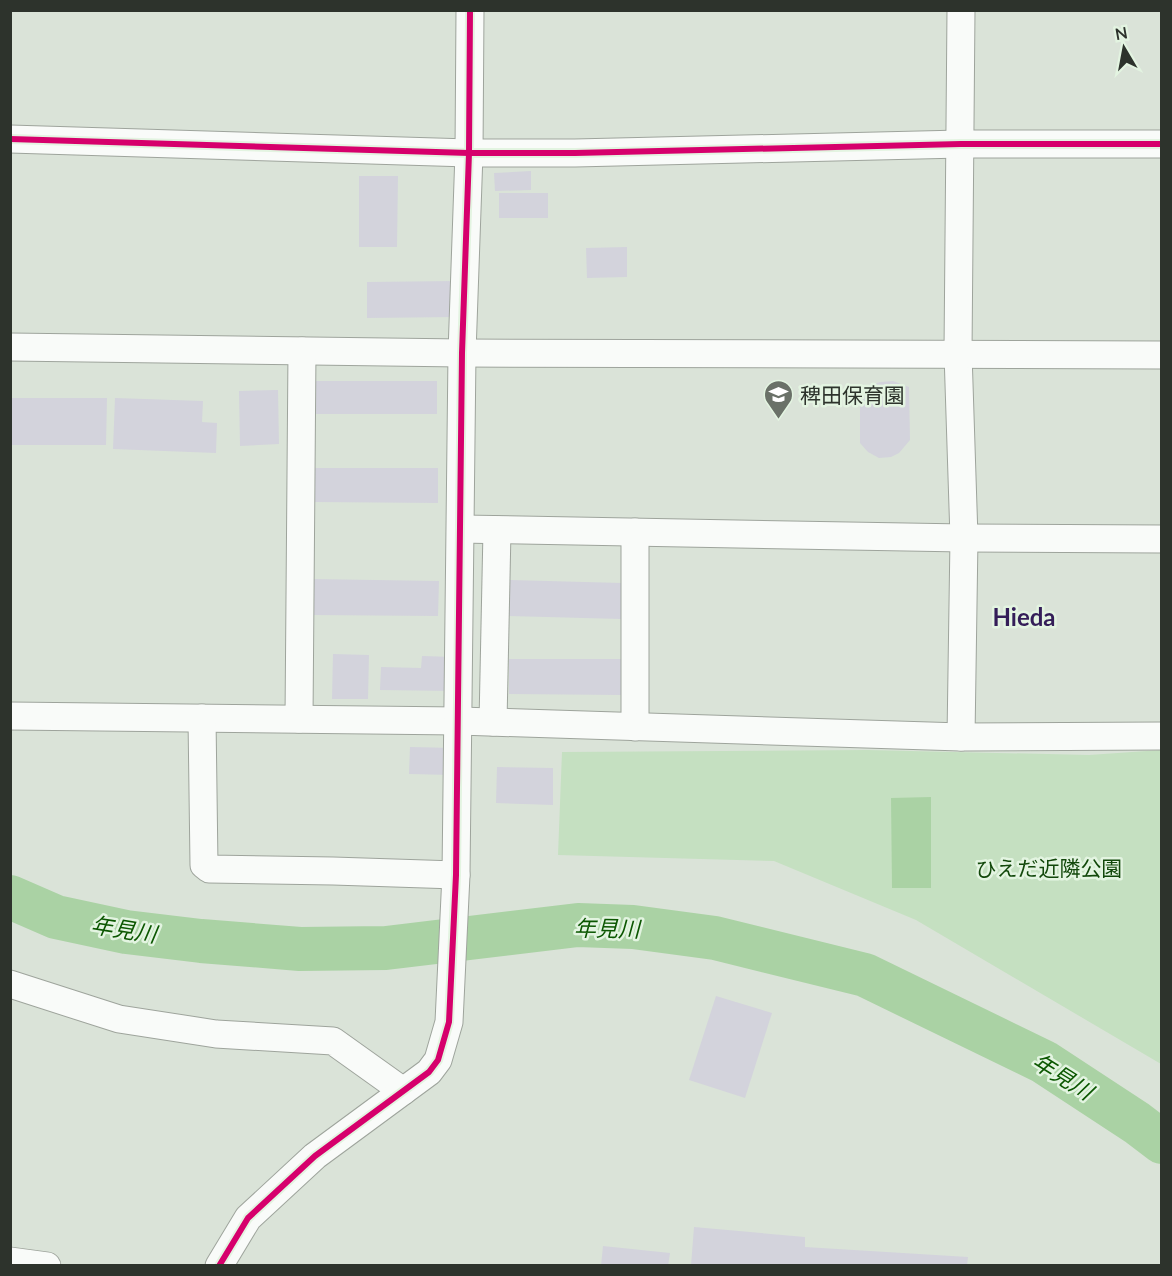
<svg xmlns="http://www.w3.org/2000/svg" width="1172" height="1276" font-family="Lato,'Noto Sans JP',sans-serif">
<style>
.green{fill:#c5e0c1}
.water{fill:#aad2a4}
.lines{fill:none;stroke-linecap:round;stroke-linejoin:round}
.river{stroke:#aad2a4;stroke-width:44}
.building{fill:#d3d3dc}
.minor-casing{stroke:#9ea49c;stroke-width:29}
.minor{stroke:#f9fbf9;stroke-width:27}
.cycleway-casing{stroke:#e3f4e1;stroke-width:10}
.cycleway{stroke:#d6006c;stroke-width:6}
.labels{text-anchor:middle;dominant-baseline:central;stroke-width:5;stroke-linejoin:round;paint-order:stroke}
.poi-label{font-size:21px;fill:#2d332c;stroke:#e3f4e1;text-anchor:start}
.park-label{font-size:21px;fill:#12480b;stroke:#e3f4e1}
.water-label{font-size:22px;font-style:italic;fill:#0b5701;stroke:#e3f4e1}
.quarter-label{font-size:24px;font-weight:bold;fill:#341e58;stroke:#e3f4e1}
</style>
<rect width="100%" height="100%" fill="#dae3d8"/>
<path class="green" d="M867,750L1089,755L1161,750V1064L916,920L774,861L558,855L562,752Z"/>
<path class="water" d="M931,797V888H892L891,798Z"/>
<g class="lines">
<path class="river" d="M10,897L56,917L126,932L201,941L300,949L386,948L578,925L633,927L715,938L865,975L1044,1062L1137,1123L1162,1142"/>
</g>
<g class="building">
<path d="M531,171V190L495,191L494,173Z"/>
<path d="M359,176H398L397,247H359Z"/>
<rect x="499" y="193" width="49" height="25"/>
<path d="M627,247V277L587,278L586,248Z"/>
<path d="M456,281V317L367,318V282Z"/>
<rect x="313" y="381" width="124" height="33"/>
<path d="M893,381L909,387L910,440L899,453L891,457L879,458L868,452L860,443V387L881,382Z"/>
<path d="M278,390L279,444L240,446L239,391Z"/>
<path d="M10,398H107L106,445H10Z"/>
<path d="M115,398L203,401L202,422L217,423L216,453L113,449Z"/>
<path d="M315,468H438V503L314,502Z"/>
<path d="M311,579L439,581L438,616L310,615Z"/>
<path d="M510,580L622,583L621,619L509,616Z"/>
<path d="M333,654L369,655L368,699H332Z"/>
<path d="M422,656L454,657L453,691L380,690L381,667L421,668Z"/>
<path d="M509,659H621V695L509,694Z"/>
<path d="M410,747L454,748L453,775L409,774Z"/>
<path d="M497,767L553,768V805L496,803Z"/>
<path d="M716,996L772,1013L745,1098L689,1080Z"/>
<path d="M694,1227L805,1237V1247L968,1257L967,1266H691Z"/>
<path d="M603,1246L670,1253L668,1266H601Z"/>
</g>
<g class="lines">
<defs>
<g id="minor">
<path d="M961,10L958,353L964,538L961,737"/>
<path d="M10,139L469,153H575L961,144H1162"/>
<path d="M10,347L462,353L1162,355"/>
<path d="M461,529L964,538L1162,539"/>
<path d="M635,532V727"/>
<path d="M10,716L459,721L961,737L1162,736"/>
<path d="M202,718L204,865L209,869L333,871L456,875"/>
<path d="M299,719L302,351"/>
<path d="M493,722L497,530"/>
<path d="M10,984L119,1019L216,1034L333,1041L403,1091"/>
<path d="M10,1261L47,1266"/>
<path d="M219,1266L248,1218L315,1156L429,1072L438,1060L449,1022L456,875L462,353L469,153L470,10"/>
</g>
</defs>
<use href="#minor" class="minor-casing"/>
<use href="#minor" class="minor"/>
<defs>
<g id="cycleway">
<path d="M10,139L469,153H575L961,144H1162"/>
<path d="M219,1266L248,1218L315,1156L429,1072L438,1060L449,1022L456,875L462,353L469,153L470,10"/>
</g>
</defs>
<use href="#cycleway" class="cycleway-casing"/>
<use href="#cycleway" class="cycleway"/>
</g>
<defs>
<symbol id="school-pin" viewBox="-11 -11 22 30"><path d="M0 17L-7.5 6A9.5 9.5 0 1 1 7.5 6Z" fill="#6a7168" stroke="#e3f4e1"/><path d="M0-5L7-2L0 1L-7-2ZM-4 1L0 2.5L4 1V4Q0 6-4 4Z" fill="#fff"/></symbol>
</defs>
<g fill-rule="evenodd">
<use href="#school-pin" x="762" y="378" width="33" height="45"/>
</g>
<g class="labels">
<g class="poi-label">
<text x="800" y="394">稗田保育園</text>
</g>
<g class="park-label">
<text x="1049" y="867">ひえだ近隣公園</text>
</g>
<g class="water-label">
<text transform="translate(607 928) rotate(1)">年見川</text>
<text transform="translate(124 929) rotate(9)">年見川</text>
<text transform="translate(1063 1076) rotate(32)">年見川</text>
</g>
<g class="quarter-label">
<text x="1024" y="616">Hieda</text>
</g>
</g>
<rect width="1172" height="1276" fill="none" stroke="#2d332c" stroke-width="24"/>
<g transform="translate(1124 48) rotate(350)" stroke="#e3f4e1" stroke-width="4.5" paint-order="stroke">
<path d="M0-4.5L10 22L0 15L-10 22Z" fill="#2d332c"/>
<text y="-9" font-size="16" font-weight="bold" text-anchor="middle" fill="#2d332c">N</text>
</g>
</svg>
